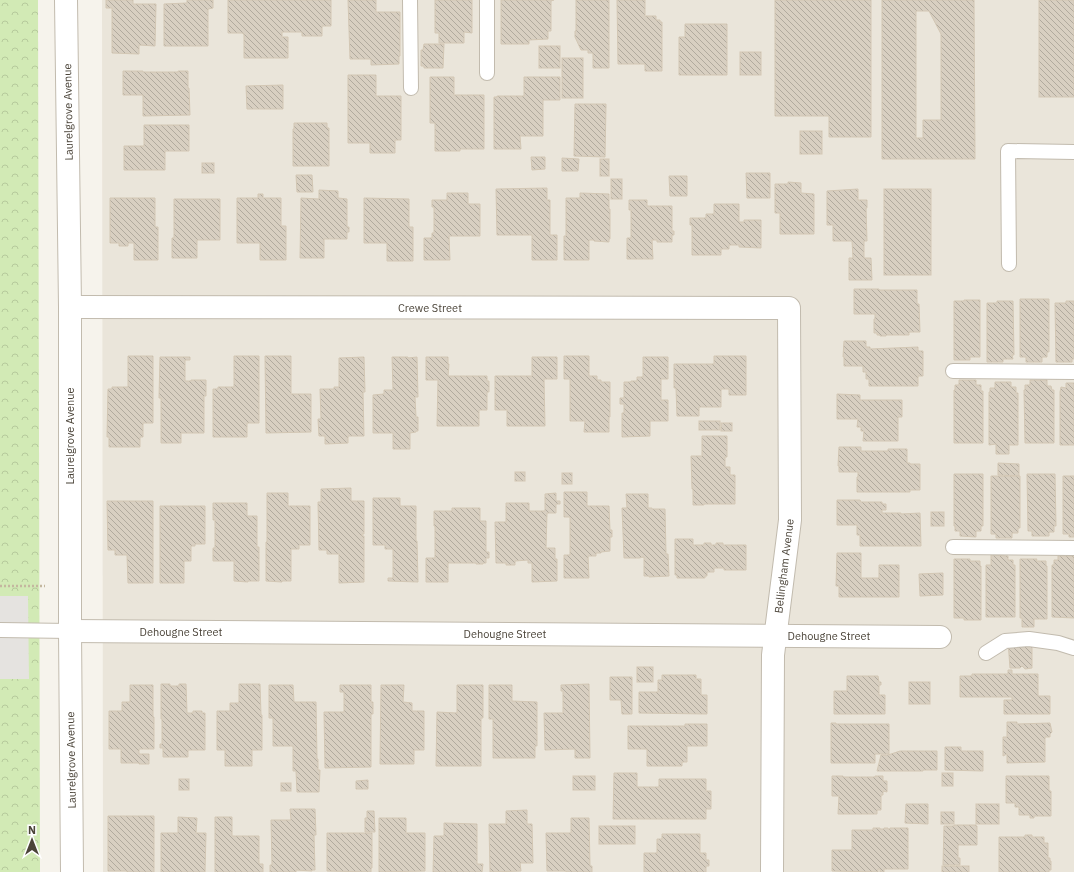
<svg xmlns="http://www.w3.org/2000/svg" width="1074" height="872" font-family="'IBM Plex Sans',sans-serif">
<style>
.residential{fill:#eae5da}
.park{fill:url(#park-crowns)}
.parking{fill:#e5e3e0}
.building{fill:url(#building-back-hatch);stroke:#d3c7b4;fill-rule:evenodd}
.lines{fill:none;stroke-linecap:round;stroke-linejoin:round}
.lane-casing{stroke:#c2bbae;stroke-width:16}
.street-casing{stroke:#c2bbae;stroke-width:24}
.path{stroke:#c4b79f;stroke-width:2.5;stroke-dasharray:2 2;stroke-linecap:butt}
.lane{stroke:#fff;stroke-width:14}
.street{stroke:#fff;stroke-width:22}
.labels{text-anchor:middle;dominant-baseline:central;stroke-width:4;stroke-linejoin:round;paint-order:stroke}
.street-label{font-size:11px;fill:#4b4439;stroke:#fff}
</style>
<defs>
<pattern id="park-crowns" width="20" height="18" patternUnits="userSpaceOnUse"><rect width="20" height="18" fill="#d2eab5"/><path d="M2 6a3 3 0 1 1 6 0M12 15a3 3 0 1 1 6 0" fill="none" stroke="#b6ca9c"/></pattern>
<pattern id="building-back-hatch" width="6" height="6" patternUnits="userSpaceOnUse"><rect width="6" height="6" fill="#d8cfc1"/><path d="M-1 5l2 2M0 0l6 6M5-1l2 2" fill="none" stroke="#b1aa9e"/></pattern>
</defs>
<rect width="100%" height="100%" fill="#f6f3ec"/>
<path class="residential" d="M102,0H1074V872H103Z"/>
<path class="park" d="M0,0H38L40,872H0Z"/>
<path class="parking" d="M0,596H28L29,679H0Z"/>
<g class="building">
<path d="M106,0H133V4H156L155,46L139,45V54L112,53V8H106Z"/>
<path d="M187,0H213V8L208,9V46H164V4L187,3Z"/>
<path d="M228,0H331V26H322V36H302V32H282V37H288V58H244V34H243V33H228Z"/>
<path d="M348,0H376V12H400V56H399V64L371,65V59H350Z"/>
<path d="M435,0H472V33L464,32V43H439V33H435Z"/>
<path d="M501,0H554L551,1V31H548V39L529,40V44H501Z"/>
<path d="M576,0H609V68H593V53H588V50H581L575,37V31H576Z"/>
<path d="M617,0H645V16H656V20H660V22H662V71H645V64H618Z"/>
<path d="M775,0H871V137H829V116H775Z"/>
<path d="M882,0H974L975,159H882ZM916,11H929L941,34V120H923V138H916Z"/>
<rect x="1039" y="0" width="35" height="97"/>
<path d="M685,24H727V75H679V37H685Z"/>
<path d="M424,44H444L443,68H424V66H421V50H423Z"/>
<rect x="539" y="46" width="21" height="22"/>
<rect x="740" y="52" width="21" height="23"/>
<rect x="562" y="58" width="21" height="40"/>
<path d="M123,71H143V72H178V71H188V88H189L190,115L143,116V95H123Z"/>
<path d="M348,75H376V96H401V140H395V153H370V143H348Z"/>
<path d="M430,77H454V95H484V149H460V151H435V123H430Z"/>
<path d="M524,77H560V100H543V136H520L521,149H494V97H497V96H524Z"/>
<path d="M283,85V109H247L246,86Z"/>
<path d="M575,104H606L605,157L574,156Z"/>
<path d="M294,123H327V128H329V166H293V129H294Z"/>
<path d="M144,125H189V151H165V170H124V146H144Z"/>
<rect x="800" y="131" width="22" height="23"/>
<path d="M531,157H545V169L532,170Z"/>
<path d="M562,158L579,159L578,171H562Z"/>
<rect x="600" y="159" width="9" height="17"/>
<rect x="202" y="163" width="12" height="10"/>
<path d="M746,173H770V198H747Z"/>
<path d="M296,175H312L313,192H297Z"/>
<path d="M669,176H687V196H670Z"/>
<rect x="611" y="179" width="11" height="20"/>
<path d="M788,182L801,183V193L814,194V234H780V213H775V184H788Z"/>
<path d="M547,188V200H550V235H557V260H532V235H497L496,189Z"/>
<path d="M858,189V200H867V208H866L867,241H864V258H871L872,280H849V258H853L852,241H833V225H827V191Z"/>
<rect x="884" y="189" width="47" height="86"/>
<path d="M319,190L338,191V198L347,199V227H349V232H347V239H324V258H300L301,198L319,199Z"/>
<path d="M447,193H468V204H480V236H449L450,260H424V238H432V233H434V207H432V200H447Z"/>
<path d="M580,193L609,194V209H610V239H609V242L594,241V240H589V260H564V236H566V198H580Z"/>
<path d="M258,194H263V198H281V226H286V260H260V243H237V198H258Z"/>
<path d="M110,198H155V227H158V260H134V243H128V246H119V243H110Z"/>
<path d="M364,198L409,199V227H413V261H387V243H364Z"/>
<path d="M174,199H220V240H197V258H172V238H174Z"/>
<path d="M629,200H647V206H672V231H674V235H672V242H657V240H652L653,259H627V238H631V210H629Z"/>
<path d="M714,204H739V222H744V220H761V248L739,247V245H729V249H721V255H692V225H690V218H706V214H714Z"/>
<path d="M854,289H879V290H917V304H919L920,332H909V335H886V336H880V335H877V333H874V319H875V314H854Z"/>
<path d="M1020,299H1049V352H1047V357H1042V362H1026V357H1020Z"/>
<path d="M964,300H980V357H970V360H954V301H964Z"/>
<path d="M997,301H1013L1014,355H1012L1013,359H1003V362H987V303H997Z"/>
<path d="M1066,301H1074V359H1072V362H1056L1055,303H1066Z"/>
<path d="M844,341H866V347H870V349L918,347V351H923V376H918V386H869V379H866V372H863V366H844V357H843Z"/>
<path d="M128,356H153V423H143V437H140V447H109V437H107L108,389H112V387H128Z"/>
<path d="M234,356H259V423H247V437H213V389H218V387H234Z"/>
<path d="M265,356H291V394H311V432L266,433Z"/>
<path d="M564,356H589V376H597V380H601V382H610V417H609V432H584L585,421H570V379H564Z"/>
<path d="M714,356H746V395H729V389H721V407H699V416H677L676,388H674V364H714Z"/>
<path d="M160,357H190V360H185V381H191V380H206V396H204V433H181V443H161V398H159Z"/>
<path d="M364,357L365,392H363L364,436H348V443L325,444V436H319L318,419H321L320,389H334V387H339V358Z"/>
<path d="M392,357H408V358L417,357L418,397H415L416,417H418V431H416V432L410,433V449H393V433H373V395L384,394V390H393Z"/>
<path d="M426,357H448V364H449L448,376H487V381H489V392H487V410H479V426H437L438,380H426Z"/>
<path d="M532,357H557V379H544L545,426H507V410H495V376H532Z"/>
<path d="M643,357H668V379H661V400H668V421H650V436L622,437V413H624V404H620V398H624V382H631V381H637V377H643Z"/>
<path d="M959,380H976V385H981V391H983V443H954V390H955V385H959Z"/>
<path d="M1030,380H1047V386H1051L1052,390H1054V443H1025L1024,390H1025V385H1030Z"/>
<path d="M995,382H1011V387H1016V393H1018V445H1009V454H996V444L989,445V392H990V388H995Z"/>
<path d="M1066,383H1074V445H1060V392L1061,387L1066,388Z"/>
<path d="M837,394L860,395V400H902V417H898V441H863L864,431H861V427H857L858,419H837Z"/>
<rect x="699" y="421" width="21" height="9"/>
<rect x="721" y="423" width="11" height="8"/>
<path d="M702,436H727V457H725V467H730V475H735V504H704V505H693V489H692L691,456H702Z"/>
<path d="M839,447H861V451H888V449H907V463H910V464H920V490H910V492H857V477H858V472H839V466H838Z"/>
<path d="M998,463L1019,464V476L998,475Z"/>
<rect x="515" y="472" width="10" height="9"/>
<rect x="562" y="473" width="10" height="11"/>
<path d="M954,474H983V526H981V531H976V537L960,536V531H955V526H954Z"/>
<path d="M1027,474H1055L1056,526H1054V532H1049V536H1032V531H1028Z"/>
<path d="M991,476H1020V528H1018V533H1012V538H996V534H991Z"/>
<path d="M1063,476H1074V537H1069V534H1063Z"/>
<path d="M351,488V501H364V534H362V536H364V582L339,583V554H327V550H319L318,502H321V489Z"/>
<path d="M564,492H587V506H609L610,530H612V537H610V551L601,552V553H596V556H588L589,578H564V555H570V517H564Z"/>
<path d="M267,493H288V506H310V545H299V549H291V581H282V582L266,581V542H267Z"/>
<path d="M556,493V501H560V504H556V513H547L546,548H555V559H557V581L532,582V563H528V560L515,561V565H506V563H496L495,522H506V503H529V511H545V494Z"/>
<path d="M626,494H648V508H652V509H665L666,554H668L669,576L649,577V576H644V557L639,558H624L622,508H627Z"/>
<path d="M373,498H400V506H416V541H417L418,582L388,581V578H393V549H385V545H373Z"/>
<path d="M837,500H860L861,502H882V504H886V510H882V513H901V514L920,513L921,546H860V535H857V525H837Z"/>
<path d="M107,501H153V583H128L127,555H115V550H108Z"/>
<path d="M213,503H247V516H257V547H259V581H248V582L234,581V561H213V548H215V520H213Z"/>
<path d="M160,506H205V544H195V546H191V561H184V583H160Z"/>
<path d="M452,508H480V521H486V552H489V558H486V563H483V564H476V563H448V582H426V558H435V526H434V511H452Z"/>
<rect x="931" y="512" width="13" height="14"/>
<path d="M675,539H693V545H704V543H711V545H716V543H723V545H746V570H724V568H714V572H707V576H705V578H677V575H675Z"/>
<path d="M837,553H861V578H879V565H899V597H839V586H836Z"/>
<path d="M991,555L1008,556V560H1013V565H1015V617H986V565H991Z"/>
<path d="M1058,556H1074V618L1052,617V565H1054V560H1058Z"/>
<path d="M954,559H970V561H980V566H981V620H964V618H954Z"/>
<path d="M1020,559H1037L1036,561H1046V566H1047V619H1034V627H1022V618H1020Z"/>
<path d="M943,573V595L920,596L919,574Z"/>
<path d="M1008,641H1032V668L1025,669L1022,666L1020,668H1010Z"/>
<rect x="637" y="667" width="16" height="15"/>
<path d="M1008,670H1012V674H1038V696H1050V714H1004V700H1012V697H960V676H972V674H1008Z"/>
<path d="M662,675H696V679H701V695H707V714L639,713V692H658V680H662Z"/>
<path d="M847,676H878L879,682H881V685H879V695H885V714H834V691H847Z"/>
<path d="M610,677H632V714H622L621,700H610Z"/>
<rect x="909" y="682" width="21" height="22"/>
<path d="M161,684H170V686H179V684H186L187,713H193V711H202V713H205V750H188V757H163V748H160V744H162V719H161Z"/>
<path d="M239,684H260L261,715H262V750H252V766H225V750H217V711H230V703H239Z"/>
<path d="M589,684L590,758H575V749L545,750L544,713H563V691H561V685Z"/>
<path d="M130,685H153V717H154V749H139V754H149V764H139V763H121V749H109V711H122V702H130Z"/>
<path d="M269,685H293L294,702H316L317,759H318V770H320L319,792H297L296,771H293V746H273V718H269Z"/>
<path d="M340,685H371V702H373V714H371V767L325,768L324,712H344V692H340Z"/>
<path d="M381,685H404L403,702L412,703V711H424V750H414V764H380Z"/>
<path d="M457,685H483V718H481V766H436L437,712L457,713Z"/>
<path d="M489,685H512V701L537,702V746H535V758H493V719H489Z"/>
<path d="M1007,722H1017V724L1050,723L1052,732L1050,734V737H1045V762L1007,763V754L1003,756V737H1007Z"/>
<path d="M831,723H836V724H889V754H875V763H831Z"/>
<path d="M685,724H707V746H687V762H682V766H647V749H628V726H685Z"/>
<path d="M945,747H961V751H983V771L945,770Z"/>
<path d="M900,751H937V770H923V771H877L881,755H888Z"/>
<path d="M614,773H637V787H659V779H706V791H711V809H706V819H613Z"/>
<rect x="942" y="773" width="11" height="13"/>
<rect x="573" y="776" width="22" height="14"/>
<path d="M832,776H843V777H875V776H883V781H887V792L883,791V795H881V810H877V814H838L839,796H832Z"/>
<path d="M1006,776H1049V791H1051V816H1034V818H1030V815H1019V807H1015V803H1006Z"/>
<rect x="179" y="779" width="10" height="11"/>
<path d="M368,780V789H356V781Z"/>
<rect x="281" y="783" width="10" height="8"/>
<path d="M906,804H928V824L905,823Z"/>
<rect x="976" y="804" width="23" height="20"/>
<path d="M290,809H315L316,835H314L315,870H312V871L296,870V872H270V865H272L271,820H291Z"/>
<path d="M527,810V824H532L533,863H520L521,871L490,872L489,824H506V811Z"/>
<path d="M367,811H374L375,832H365V818H367Z"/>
<rect x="941" y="812" width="13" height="12"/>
<path d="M108,816H154V872H127V871H108Z"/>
<path d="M178,817L197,818L196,833H206L205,872H161V833H178Z"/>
<path d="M215,817H232V836H259V864H263V872H215Z"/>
<path d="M379,818H406V833H425V871L379,872Z"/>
<path d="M571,818H589L590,866H592V872H566V871H547L546,833H571Z"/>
<path d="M444,823L477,824V864H483L482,872H433L434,836H444Z"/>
<path d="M954,825H976V826H977V845H958V858H960V865H943L944,826H954Z"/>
<rect x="599" y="826" width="36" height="18"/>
<path d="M873,828H880V829H884V828H888V829H890V828H908V869H884V872H880V869H878V872L832,871V850H852V830H873Z"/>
<path d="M327,833H372V868H371V872L327,871Z"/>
<path d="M662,834H700V853H706V860H709V866H706V872H644V853H657V839H662Z"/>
<path d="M1025,835H1032V837H1044V843H1048V858H1050V861H1051V870H1049V872H999V837H1025Z"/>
<rect x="942" y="866" width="27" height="6"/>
</g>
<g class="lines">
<defs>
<g id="lane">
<path d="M410,0L411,88"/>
<path d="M487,0V73"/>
<path d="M1009,264L1008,151L1074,152"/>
<path d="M953,371L1074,372"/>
<path d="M953,547L1074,548"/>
<path d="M0,630L70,631"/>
<path d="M986,653L1005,641L1029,639L1058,643L1074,648"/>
</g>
<g id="street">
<path d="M66,0L70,307V631L72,872"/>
<path d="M70,307L789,308L790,520L773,655L772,872"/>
<path d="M70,631L940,637"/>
</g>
</defs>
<use href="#lane" class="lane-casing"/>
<use href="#street" class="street-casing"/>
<path class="path" d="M0,586H45"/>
<use href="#lane" class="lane"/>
<use href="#street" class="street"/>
</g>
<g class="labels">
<g class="street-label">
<text transform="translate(68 112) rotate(-91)">Laurelgrove Avenue</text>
<text x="430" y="308">Crewe Street</text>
<text transform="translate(70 436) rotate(-90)">Laurelgrove Avenue</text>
<text transform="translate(784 566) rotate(-83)">Bellingham Avenue</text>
<text x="181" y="632">Dehougne Street</text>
<text x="505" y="634">Dehougne Street</text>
<text x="829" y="636">Dehougne Street</text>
<text transform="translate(71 760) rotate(-91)">Laurelgrove Avenue</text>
</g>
</g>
<g transform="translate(32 840)" stroke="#ffffff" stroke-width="3" paint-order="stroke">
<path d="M0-3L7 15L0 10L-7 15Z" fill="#4b4439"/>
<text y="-6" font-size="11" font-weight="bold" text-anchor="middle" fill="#4b4439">N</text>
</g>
</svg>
